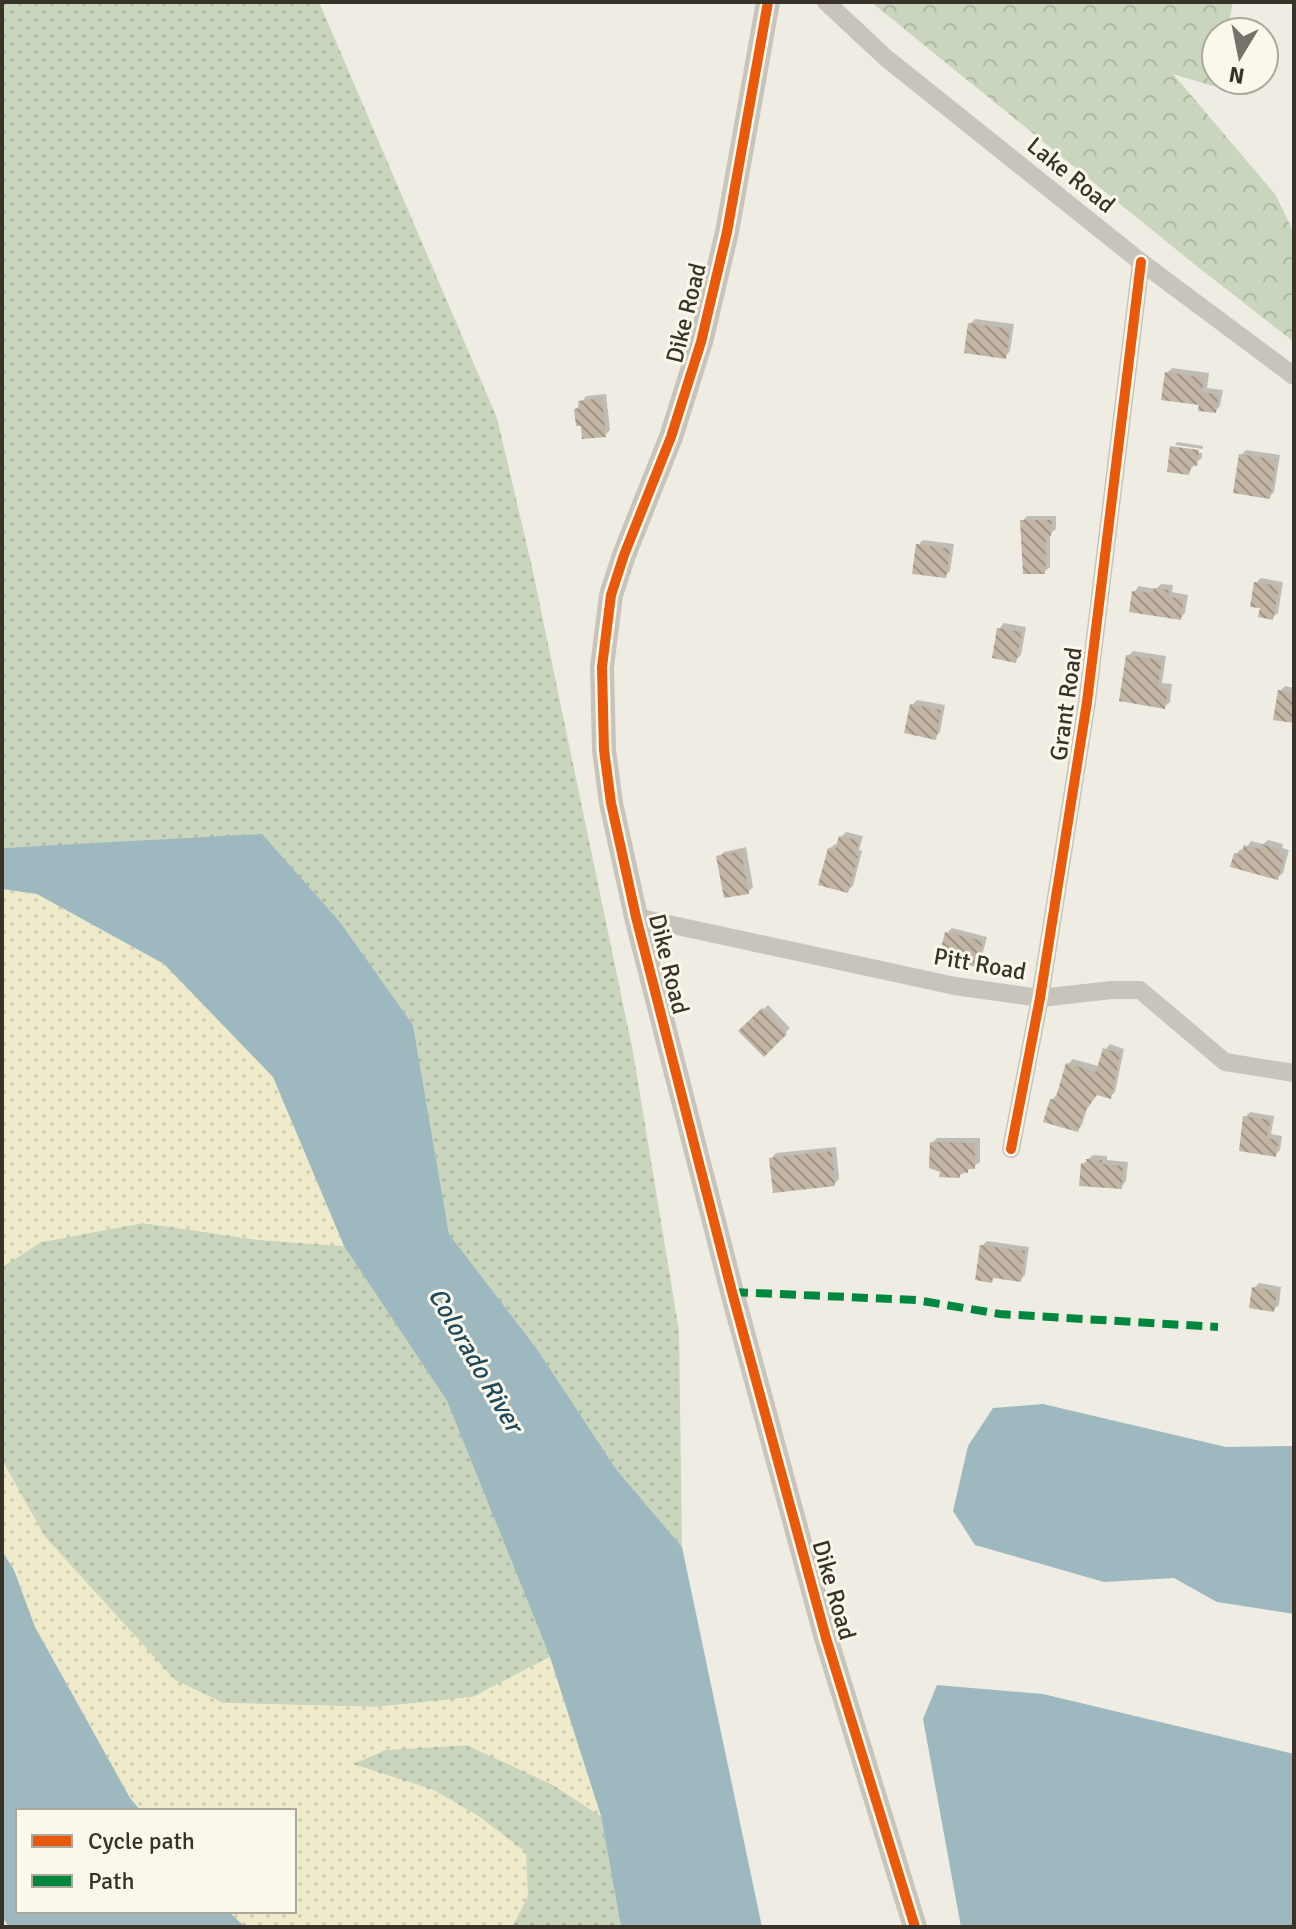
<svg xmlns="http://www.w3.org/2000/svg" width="1296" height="1929" font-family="Signika,sans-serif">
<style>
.grass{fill:url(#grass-dots)}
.forest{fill:url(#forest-crowns)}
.sand{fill:url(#sand-dots)}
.water{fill:#9eb8c0}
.shadow{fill:#0003}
.building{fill:url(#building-back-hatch)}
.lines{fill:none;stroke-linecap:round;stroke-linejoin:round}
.minor{stroke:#c8c4bc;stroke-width:18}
.tertiary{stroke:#c8c4bc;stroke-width:24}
.quiet{stroke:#00873e;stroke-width:8;stroke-dasharray:16 8;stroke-linecap:butt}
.cycleway-casing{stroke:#faf7eb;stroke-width:15}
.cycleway{stroke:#e8590c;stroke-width:10}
.labels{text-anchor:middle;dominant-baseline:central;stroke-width:6;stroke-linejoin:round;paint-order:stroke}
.street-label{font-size:24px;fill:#393229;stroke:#faf7eb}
.water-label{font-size:26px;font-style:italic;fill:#1e485c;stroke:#faf7eb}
</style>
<defs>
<pattern id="grass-dots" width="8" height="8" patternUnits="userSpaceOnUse" patternTransform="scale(2)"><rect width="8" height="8" fill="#cad5bd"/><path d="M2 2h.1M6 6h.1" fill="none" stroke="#aeb7a2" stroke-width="1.8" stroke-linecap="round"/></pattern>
<pattern id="forest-crowns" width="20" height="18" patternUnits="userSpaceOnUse" patternTransform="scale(2)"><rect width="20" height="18" fill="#cad5bd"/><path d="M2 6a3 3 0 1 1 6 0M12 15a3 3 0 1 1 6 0" fill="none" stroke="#aeb7a2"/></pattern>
<pattern id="sand-dots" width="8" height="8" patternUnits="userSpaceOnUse" patternTransform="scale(2)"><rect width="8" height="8" fill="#efebca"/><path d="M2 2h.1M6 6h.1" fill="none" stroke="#cecaae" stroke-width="1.8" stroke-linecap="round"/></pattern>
<pattern id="building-back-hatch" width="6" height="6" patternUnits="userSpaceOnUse" patternTransform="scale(2)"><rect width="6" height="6" fill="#c2b5a4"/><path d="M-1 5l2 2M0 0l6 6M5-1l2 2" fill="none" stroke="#9f9486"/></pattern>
</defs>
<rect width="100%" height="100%" fill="#eeece3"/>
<g class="grass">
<path d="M2,2H319L497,418L532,567L633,1052L679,1331L682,1547L616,1469L537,1349L449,1234L413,1025L340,922L262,835L2,848Z"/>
<path d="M143,1223L260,1240L344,1246L447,1401L550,1657L473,1697L376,1707L223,1703L175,1680L45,1537L2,1460V1267L41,1242Z"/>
<path d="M467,1745L551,1784L601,1816L621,1927H512L528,1896L388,1776L352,1764L385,1750Z"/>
</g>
<path class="forest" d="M871,2H1233L1227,32H1216V87L1173,74L1275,194L1294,233V342L1194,264Z"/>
<g class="sand">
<path d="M2,889L37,894L164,964L273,1077L344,1246L260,1240L143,1223L41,1242L2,1267Z"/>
<path d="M2,1460L45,1537L175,1680L223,1703L376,1707L473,1697L550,1657L601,1816L551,1784L467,1745L385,1750L353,1764L434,1790L477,1815L526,1852L528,1896L512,1927H245L228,1911H294V1811H141L130,1798L35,1627L14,1570L2,1551Z"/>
</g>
<g class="water">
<path d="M262,834L340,922L413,1025L449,1234L537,1349L616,1469L682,1547L762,1927H621L601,1816L550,1657L447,1401L344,1246L273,1077L164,964L37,894L2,889V848Z"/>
<path d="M1043,1404L1226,1447L1294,1446V1614L1217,1602L1174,1578L1104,1582L975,1545L953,1511L968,1446L993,1408Z"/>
<path d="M2,1551L14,1570L35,1627L130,1798L141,1811H18V1911H228L245,1927H9L2,1917Z"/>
<path d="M937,1685L1043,1694L1294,1754V1927H961L923,1719Z"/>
</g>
<g class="shadow">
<path d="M975,319L1014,324L1010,351L1005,357L970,324Z"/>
<path d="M1172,368L1209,373L1207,388L1223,390L1220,406L1215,411L1201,403L1167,373Z"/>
<path d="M606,394L610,430L605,435L576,410L586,396Z"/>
<path d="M1177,442L1203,446V449L1175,445Z"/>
<path d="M1174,446V449L1202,453V458L1195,463L1189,473L1172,447Z"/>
<path d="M1246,450L1280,455L1274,492L1269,497L1241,455Z"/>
<path d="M1027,516H1056V529L1050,534V567L1044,572L1022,521Z"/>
<path d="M923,540L954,544L950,571L945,576L918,545Z"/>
<path d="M1261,578L1283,582L1278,613L1272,618L1262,607L1256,583Z"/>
<path d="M1161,584L1173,585L1172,592L1188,595L1185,613L1180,618L1134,592L1139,586L1156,589Z"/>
<path d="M1004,623L1026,627L1021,655L1016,660L999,629Z"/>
<path d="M1133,651L1166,656L1162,683L1172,684L1170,702L1164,707L1128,656Z"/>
<path d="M1285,686L1294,688V719L1280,691Z"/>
<path d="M917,700L945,705L940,732L935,738L912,705Z"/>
<path d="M846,832L863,836L859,850L862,851L853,886L847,891L829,849L835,844L839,845L841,837Z"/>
<path d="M1268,840L1283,844L1282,848L1289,850L1283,873L1277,878L1236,854L1241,849L1245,850L1251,841L1263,844Z"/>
<path d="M746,847L753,887L748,892L718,857L724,852Z"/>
<path d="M952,928L987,937L981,960L976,965L947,933Z"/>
<path d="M768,1005L790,1028L764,1054L741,1031Z"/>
<path d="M1110,1044L1124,1049L1115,1092L1110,1097L1098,1093L1088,1105L1082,1125L1077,1130L1052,1100L1057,1094L1068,1064L1073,1059L1098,1066L1105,1050Z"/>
<path d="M1250,1112L1274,1116L1271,1134L1282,1136L1280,1150L1275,1155L1245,1117Z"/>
<path d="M937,1138H980V1162L959,1176L932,1143Z"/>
<path d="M836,1147L839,1179L834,1184L771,1159L776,1153Z"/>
<path d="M1093,1155L1107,1156V1160L1128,1162L1126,1181L1121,1187L1083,1164Z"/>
<path d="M987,1241L1029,1247L1025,1275L1020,1280L995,1276L991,1281L982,1246Z"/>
<path d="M1259,1283L1281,1287L1279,1305L1273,1310L1254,1288Z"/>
</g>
<g class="building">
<path d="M968,323L1010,329L1006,359L964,353Z"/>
<path d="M1165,372L1204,378L1202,392L1219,395L1216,413L1198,411L1199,405L1161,400Z"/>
<path d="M602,398L606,437L582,439L581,426H576L574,409L579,408L578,401Z"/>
<path d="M1170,446L1199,450L1197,466L1191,465L1189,475L1167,472Z"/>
<path d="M1239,454L1276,460L1270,499L1233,493Z"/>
<path d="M1020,520H1052L1051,536H1046L1045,574H1023Z"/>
<path d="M916,544L950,549L946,578L912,574Z"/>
<path d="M1254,582L1279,586L1273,620L1258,617L1260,608L1250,607Z"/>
<path d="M1154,588L1169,590L1168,597L1184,599L1181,620L1129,612L1132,591L1153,593Z"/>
<path d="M997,628L1022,632L1016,663L992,658Z"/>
<path d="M1126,655L1162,660L1158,687L1168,689L1165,709L1119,701Z"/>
<path d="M1278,690L1294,693V723L1273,720Z"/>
<path d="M910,704L941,710L936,740L904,733Z"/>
<path d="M839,836L859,841L855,855L858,856L848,893L818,885L828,848L835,850Z"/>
<path d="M1261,844L1279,849L1278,853L1285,855L1278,880L1230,867L1234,853L1241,855L1244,845L1259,849Z"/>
<path d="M741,851L749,894L724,898L716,856Z"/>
<path d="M945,932L983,941L976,967L939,958Z"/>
<path d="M762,1008L787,1034L764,1057L738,1031Z"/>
<path d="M1103,1048L1120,1054L1111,1099L1097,1095L1084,1113L1078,1132L1043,1122L1050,1099L1055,1100L1066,1063L1096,1072Z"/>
<path d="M1243,1116L1270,1120L1267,1138L1278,1140L1276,1157L1239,1151Z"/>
<path d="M930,1142L975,1143V1169H968V1173H960V1178L939,1177L940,1172L929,1168Z"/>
<path d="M832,1151L835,1186L773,1193L769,1158Z"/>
<path d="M1086,1159L1102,1160V1164L1123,1166L1122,1189L1079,1186L1081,1163L1086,1164Z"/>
<path d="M980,1245L1025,1251L1021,1282L993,1278L992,1283L975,1280Z"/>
<path d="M1252,1287L1277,1291L1274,1312L1249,1308Z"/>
</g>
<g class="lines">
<g class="minor">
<path d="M826,2L886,58L1141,262L1294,376"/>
<path d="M636,917L955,986L1040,998L1112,990H1140L1225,1062L1294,1073"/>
<path d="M1011,1149L1040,998L1087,702L1141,262"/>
</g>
<path class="tertiary" d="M768,2L727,232L701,342L671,437L624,555L611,595L602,667L604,750L611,803L636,917L732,1292L826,1638L915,1927"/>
<path class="quiet" d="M732,1292L916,1300L1000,1314L1218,1327"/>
<defs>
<g id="cycleway">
<path d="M768,2L727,232L701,342L671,437L624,555L611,595L602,667L604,750L611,803L636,917L732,1292L826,1638L915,1927"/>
<path d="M1011,1149L1040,998L1087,702L1141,262"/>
</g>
</defs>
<use href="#cycleway" class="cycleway-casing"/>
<use href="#cycleway" class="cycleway"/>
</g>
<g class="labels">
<g class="street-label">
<text transform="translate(1071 175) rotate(39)">Lake Road</text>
<text transform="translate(686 313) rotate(-76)">Dike Road</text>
<text transform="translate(1066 704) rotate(-82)">Grant Road</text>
<text transform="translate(669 964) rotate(76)">Dike Road</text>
<text transform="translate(980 964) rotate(10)">Pitt Road</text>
<text transform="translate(834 1590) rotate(74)">Dike Road</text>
</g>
<g class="water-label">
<text transform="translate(475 1360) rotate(60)">Colorado River</text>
</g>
</g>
<rect width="1296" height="1929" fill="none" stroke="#393229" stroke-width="8"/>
<rect x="16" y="1809" width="280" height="104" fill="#faf7eb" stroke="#ada89d" stroke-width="2"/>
<rect x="32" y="1835" width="40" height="12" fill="#e8590c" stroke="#ada89d" stroke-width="2"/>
<text x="88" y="1849" font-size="24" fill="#393229">Cycle path</text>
<rect x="32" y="1875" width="40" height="12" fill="#00873e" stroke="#ada89d" stroke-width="2"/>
<text x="88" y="1889" font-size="24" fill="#393229">Path</text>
<g transform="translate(1240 56) rotate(190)"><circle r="38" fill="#faf7eb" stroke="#ada89d" stroke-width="2"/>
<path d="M0-6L14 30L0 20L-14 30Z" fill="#78736a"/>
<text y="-12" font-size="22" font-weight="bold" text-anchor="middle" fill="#393229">N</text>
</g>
</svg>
